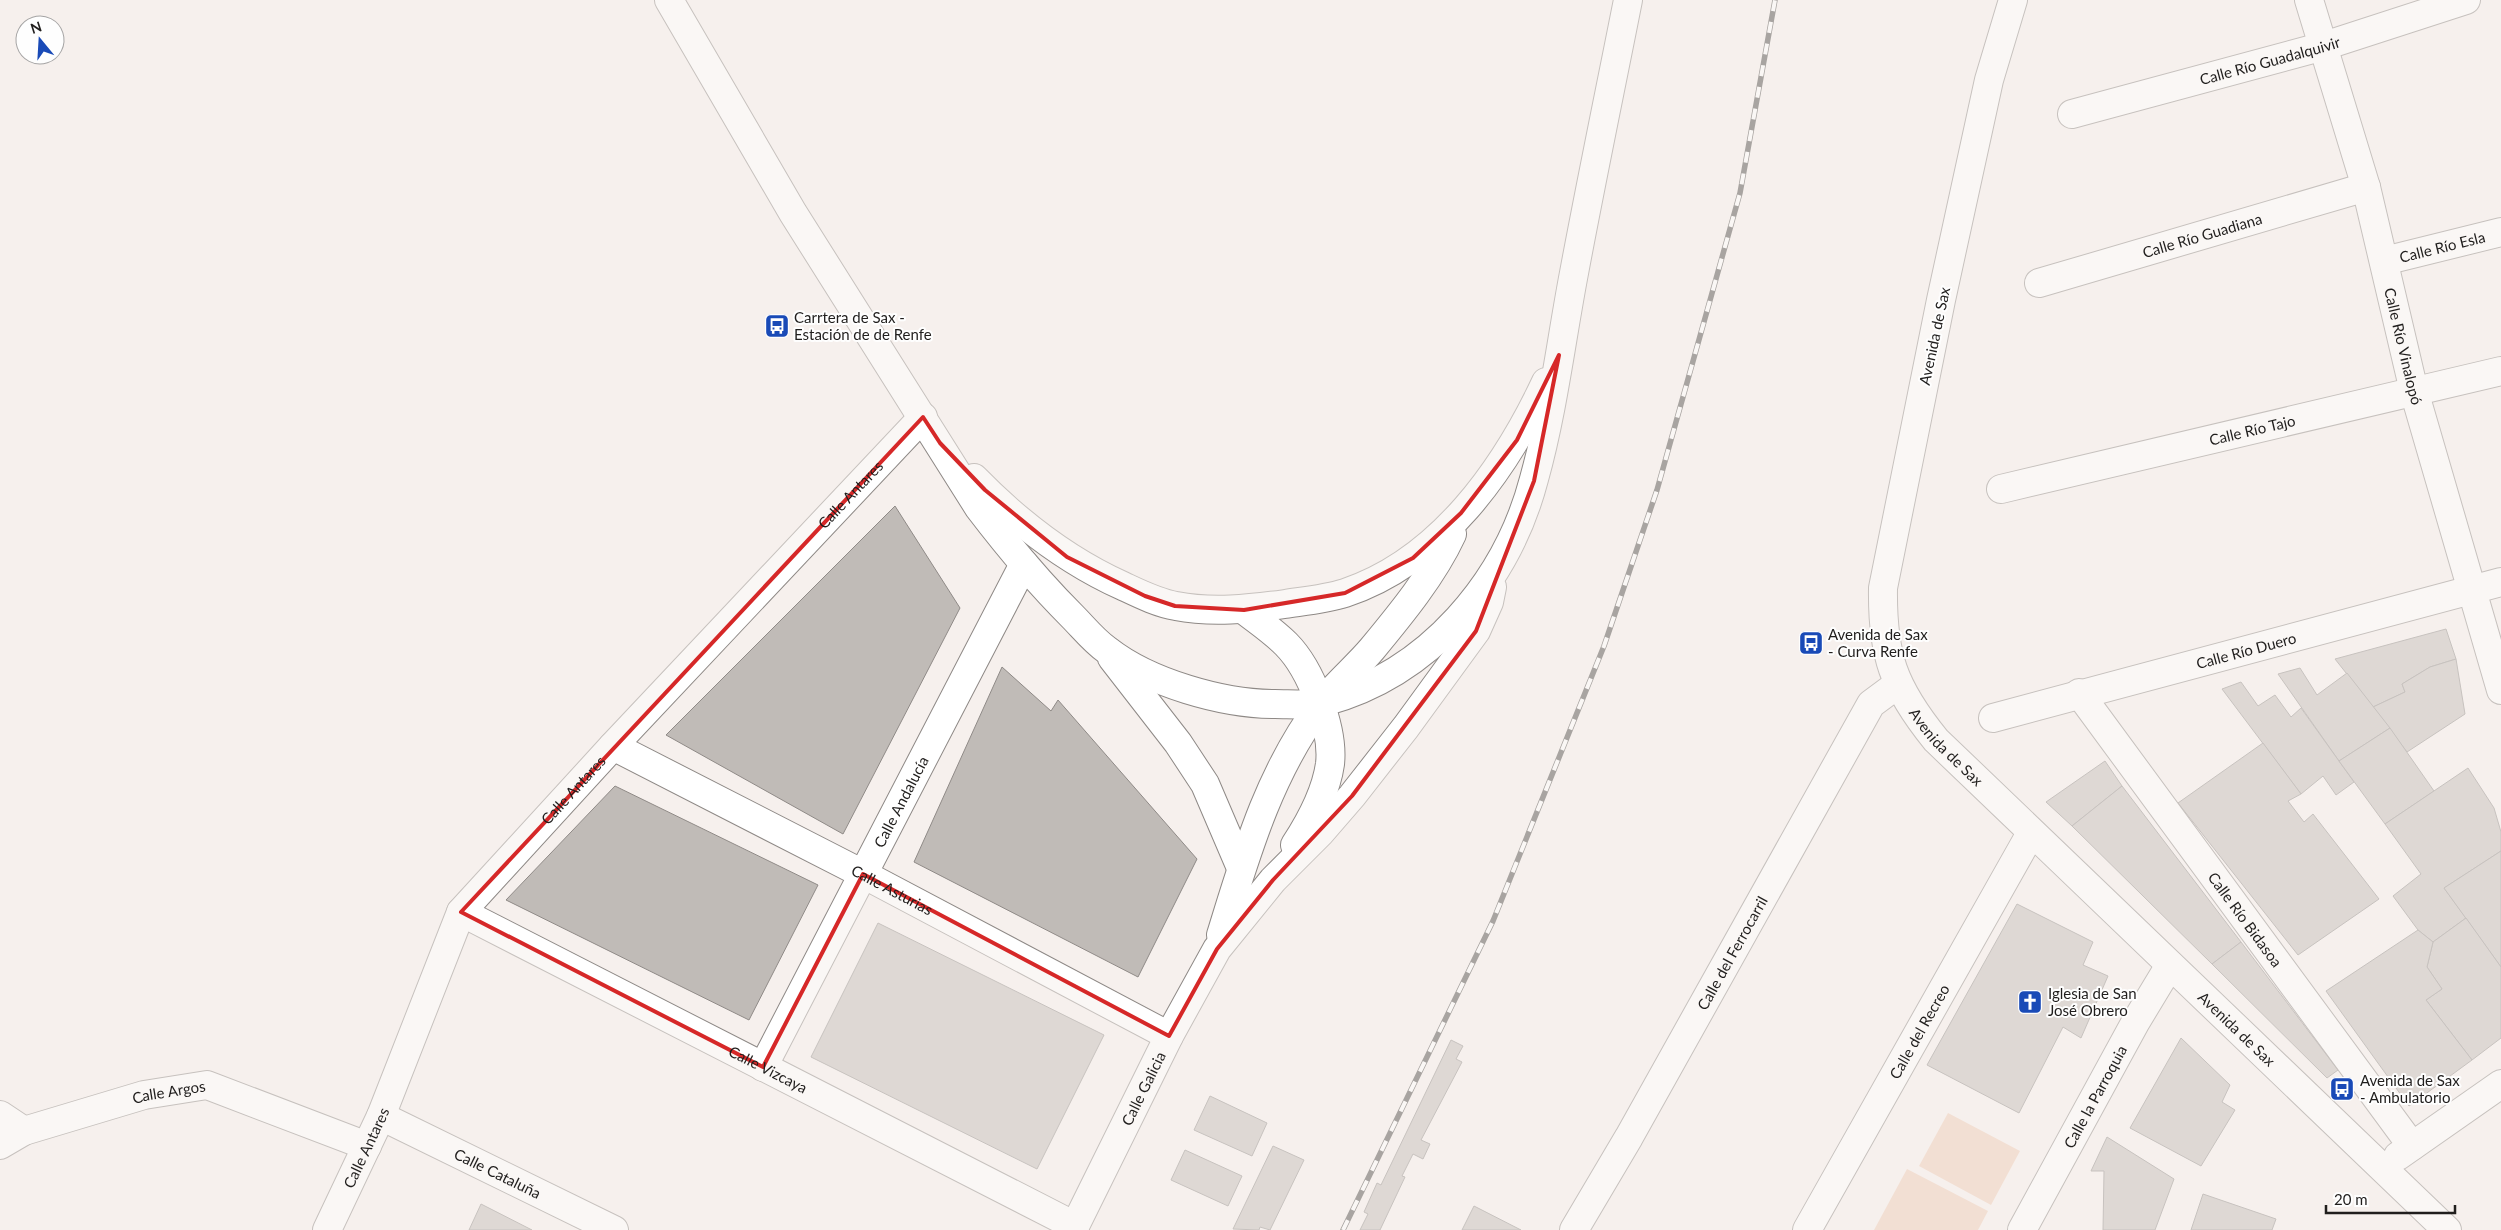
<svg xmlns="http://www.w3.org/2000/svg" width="2501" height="1230" font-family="Lato,sans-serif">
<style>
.green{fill:#eecab4}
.building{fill:#c0bbb7;stroke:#8f8a87}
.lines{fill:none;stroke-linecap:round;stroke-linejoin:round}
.minor-casing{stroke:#8e8986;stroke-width:30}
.minor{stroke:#fff;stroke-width:28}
.rail-casing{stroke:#4a4745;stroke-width:5.5}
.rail{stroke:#fefefe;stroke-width:4;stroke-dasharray:11;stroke-linecap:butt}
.marked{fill:none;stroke:#d62828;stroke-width:4;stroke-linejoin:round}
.labels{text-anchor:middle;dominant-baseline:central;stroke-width:4;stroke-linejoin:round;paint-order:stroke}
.street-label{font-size:15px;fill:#201e1d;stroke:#fefefe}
.poi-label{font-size:15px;fill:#201e1d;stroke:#fefefe;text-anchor:start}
</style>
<rect width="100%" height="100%" fill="#f6f0ed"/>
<g class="green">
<path d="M1948,1113L2020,1151L1991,1205L1919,1166Z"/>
<path d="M1907,1169L1988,1211L1978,1230H1874Z"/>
</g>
<g class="building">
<path d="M895,506L960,608L843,834L666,735Z"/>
<path d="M2446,629L2456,659L2430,667L2402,684L2405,692L2373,707L2335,659Z"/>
<path d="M2456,659L2465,714L2407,752L2373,707L2405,692L2402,684L2430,667Z"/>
<path d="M1002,667L1051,711L1058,700L1197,859L1138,977L914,862Z"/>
<path d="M2300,668L2317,695L2347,673L2390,728L2339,761L2278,674Z"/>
<path d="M2241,682L2258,706L2275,695L2291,717L2301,708L2354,782L2336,795L2323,776L2301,794L2222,689Z"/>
<path d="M2390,728L2434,791L2385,824L2339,761Z"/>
<path d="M2263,743L2301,794L2288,801L2304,822L2313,814L2379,899L2298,955L2178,803Z"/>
<path d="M2105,761L2122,786L2072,826L2046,802Z"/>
<path d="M2468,768L2494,808L2501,832V851L2444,888L2466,918L2433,942L2418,930L2393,896L2421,874L2385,824Z"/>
<path d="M615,786L818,885L749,1020L506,900Z"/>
<path d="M2122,786L2241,942L2212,964L2072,826Z"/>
<path d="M2501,851V967L2444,888Z"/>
<path d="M2017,904L2093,942L2083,965L2108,976L2081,1038L2063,1027L2019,1113L1927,1065Z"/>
<path d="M2466,918L2501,967V1038L2472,1060L2426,1000L2442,989L2427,967L2433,942Z"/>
<path d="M878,923L1104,1035L1037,1169L811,1057Z"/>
<path d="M2418,930L2433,942L2427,967L2442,989L2426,1000L2472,1060L2409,1106L2326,991Z"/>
<path d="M2241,942L2338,1070L2327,1078L2212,964Z"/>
<path d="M2181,1038L2230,1085L2222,1102L2235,1110L2201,1166L2130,1128Z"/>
<path d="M1451,1040L1463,1046L1456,1059L1462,1062L1421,1140L1430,1144L1423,1159L1413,1154L1402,1176L1405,1177L1380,1230H1360L1368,1214L1364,1212L1377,1183L1381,1185Z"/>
<path d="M1210,1096L1267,1123L1252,1156L1194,1130Z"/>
<path d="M2107,1137L2174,1179L2155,1230H2103L2104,1171H2091Z"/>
<path d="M1273,1146L1304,1160L1270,1230L1260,1227L1259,1230L1233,1229Z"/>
<path d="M1185,1150L1242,1176L1228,1206L1171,1180Z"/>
<path d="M2203,1194L2276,1219L2272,1230H2191Z"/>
<path d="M481,1204L532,1230H469Z"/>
<path d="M1474,1206L1521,1230H1462Z"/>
</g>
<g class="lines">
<defs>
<g id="minor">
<path d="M669,0L793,213L979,508C1008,546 1038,582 1072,616C1083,627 1094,641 1107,650C1149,683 1223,704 1275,704C1291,704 1309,706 1324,702C1429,674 1507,582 1534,479C1553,411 1561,341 1574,273C1591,182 1610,91 1628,0"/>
<path id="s1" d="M2013,0L1989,80L1941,300L1883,588C1882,655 1893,687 1936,740L2447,1230"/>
<path id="s2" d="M2309,0L2366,187L2414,391L2501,690"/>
<path id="s3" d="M2072,114L2324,46L2466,0"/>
<path id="s4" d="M2384,261L2501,232"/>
<path id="s5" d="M2039,283L2366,187"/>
<path d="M974,478C1018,523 1065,560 1123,586C1140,594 1158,603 1176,606C1212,613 1249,609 1285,604C1305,601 1326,599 1345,593C1441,561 1505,469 1546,382"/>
<path id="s6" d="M2001,489L2501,371"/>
<path d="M1244,610C1258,621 1273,631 1286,644C1311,669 1334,729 1330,764C1326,792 1310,822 1295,845"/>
<path d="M1112,658L1178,743L1205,784L1241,868"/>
<path id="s7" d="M2079,693L2412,1146"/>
<path id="s8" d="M1993,718L2501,582"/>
<path id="s9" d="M613,746L863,874L1169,1036"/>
<path id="s10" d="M461,912L1075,1226"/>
<path d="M1221,935C1246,854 1269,773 1321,704C1336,684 1356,668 1372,649C1401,614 1433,575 1452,534"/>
<path id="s11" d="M763,1067L1024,564"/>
<path d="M0,1115L24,1131"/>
<path id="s12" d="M381,1116L614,1230"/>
<path id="s13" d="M0,1145L24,1131L144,1095L207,1085L367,1146"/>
<path d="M2398,1156L2501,1084"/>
<path id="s14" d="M327,1230L381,1116L461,912L613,746L923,417"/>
<path id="s15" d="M1073,1230L1169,1036L1217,949L1273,880L1320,833L1352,796L1406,727L1476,631L1489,602L1492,587"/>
<path id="s16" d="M1574,1230L1629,1137L1871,704L1898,684"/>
<path id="s17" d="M1807,1230L2031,833"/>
<path id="s18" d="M2022,1230L2135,1023L2170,965"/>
</g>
</defs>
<use href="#minor" class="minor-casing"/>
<use href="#minor" class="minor"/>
<defs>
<path id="rail" d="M1343,1230L1493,921L1604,646L1657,490L1740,193L1775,0"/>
</defs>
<use href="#rail" class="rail-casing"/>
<use href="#rail" class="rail"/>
</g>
<path d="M0 0H2501V1230H0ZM1559,355L1534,481L1476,631L1352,796L1273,880L1217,949L1169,1036L863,874L763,1067L461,912L923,417L940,443L985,490L1067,557L1145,596L1175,606L1244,610L1345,593L1413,558L1461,513L1517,440Z" fill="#f6f0ed" fill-opacity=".55" fill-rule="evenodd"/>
<path class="marked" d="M1559,355L1534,481L1476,631L1352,796L1273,880L1217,949L1169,1036L863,874L763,1067L461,912L923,417L940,443L985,490L1067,557L1145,596L1175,606L1244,610L1345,593L1413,558L1461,513L1517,440Z"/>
<defs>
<symbol id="bus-square" viewBox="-11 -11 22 22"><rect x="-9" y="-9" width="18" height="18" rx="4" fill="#194ab7" stroke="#fefefe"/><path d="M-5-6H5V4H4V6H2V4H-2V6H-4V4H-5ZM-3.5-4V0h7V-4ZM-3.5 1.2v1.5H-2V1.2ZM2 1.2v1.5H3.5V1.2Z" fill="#fff"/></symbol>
<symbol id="church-square" viewBox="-11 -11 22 22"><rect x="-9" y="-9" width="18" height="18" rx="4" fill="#194ab7" stroke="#fefefe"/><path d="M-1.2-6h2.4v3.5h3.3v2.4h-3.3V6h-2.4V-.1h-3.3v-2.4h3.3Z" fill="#fff"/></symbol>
</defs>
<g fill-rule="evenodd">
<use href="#bus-square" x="763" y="312" width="28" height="28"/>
<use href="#bus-square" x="1797" y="629" width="28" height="28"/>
<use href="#church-square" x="2016" y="988" width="28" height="28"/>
<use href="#bus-square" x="2328" y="1075" width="28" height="28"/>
</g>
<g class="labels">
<g class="street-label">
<text stroke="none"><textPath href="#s3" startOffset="205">Calle Río Guadalquivir</textPath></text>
<text stroke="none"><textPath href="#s5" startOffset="170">Calle Río Guadiana</textPath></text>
<text stroke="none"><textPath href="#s4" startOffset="60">Calle Río Esla</textPath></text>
<text transform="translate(1934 336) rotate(-78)">Avenida de Sax</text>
<text stroke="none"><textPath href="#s2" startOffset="359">Calle Río Vinalopó</textPath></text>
<text stroke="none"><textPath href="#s6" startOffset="258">Calle Río Tajo</textPath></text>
<text stroke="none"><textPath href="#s14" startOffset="916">Calle Antares</textPath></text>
<text stroke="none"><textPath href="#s8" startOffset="262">Calle Río Duero</textPath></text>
<text stroke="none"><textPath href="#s1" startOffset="780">Avenida de Sax</textPath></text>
<text stroke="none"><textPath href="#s14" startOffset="511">Calle Antares</textPath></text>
<text stroke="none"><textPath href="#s11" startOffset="299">Calle Andalucía</textPath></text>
<text stroke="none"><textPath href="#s9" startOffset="314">Calle Asturias</textPath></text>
<text stroke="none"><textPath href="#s7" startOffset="281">Calle Río Bidasoa</textPath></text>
<text stroke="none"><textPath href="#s16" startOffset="319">Calle del Ferrocarril</textPath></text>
<text stroke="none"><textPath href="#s1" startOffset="1185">Avenida de Sax</textPath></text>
<text stroke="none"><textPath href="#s17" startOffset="228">Calle del Recreo</textPath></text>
<text stroke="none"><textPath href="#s10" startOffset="345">Calle Vizcaya</textPath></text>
<text stroke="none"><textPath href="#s15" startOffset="158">Calle Galicia</textPath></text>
<text stroke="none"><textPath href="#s13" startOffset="178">Calle Argos</textPath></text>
<text stroke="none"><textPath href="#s18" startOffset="152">Calle la Parroquia</textPath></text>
<text stroke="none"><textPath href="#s14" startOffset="91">Calle Antares</textPath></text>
<text stroke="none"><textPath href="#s12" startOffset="130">Calle Cataluña</textPath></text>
</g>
<g class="poi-label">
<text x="794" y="317">Carrtera de Sax -<tspan x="794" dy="17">Estación de de Renfe</tspan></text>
<text x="1828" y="634">Avenida de Sax<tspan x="1828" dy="17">- Curva Renfe</tspan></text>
<text x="2048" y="993">Iglesia de San<tspan x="2048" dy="17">José Obrero</tspan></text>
<text x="2360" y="1080">Avenida de Sax<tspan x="2360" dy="17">- Ambulatorio</tspan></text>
</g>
</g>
<g transform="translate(40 40) rotate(342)"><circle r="24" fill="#fefefe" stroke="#a5a4a4"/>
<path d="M0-4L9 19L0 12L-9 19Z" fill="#194ab7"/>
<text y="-8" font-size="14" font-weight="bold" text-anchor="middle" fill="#201e1d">N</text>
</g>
<path d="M2326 1205v8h129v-8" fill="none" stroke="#201e1d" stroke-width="2.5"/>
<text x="2334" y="1205" font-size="15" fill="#201e1d" stroke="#fefefe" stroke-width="4" paint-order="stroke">20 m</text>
</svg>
